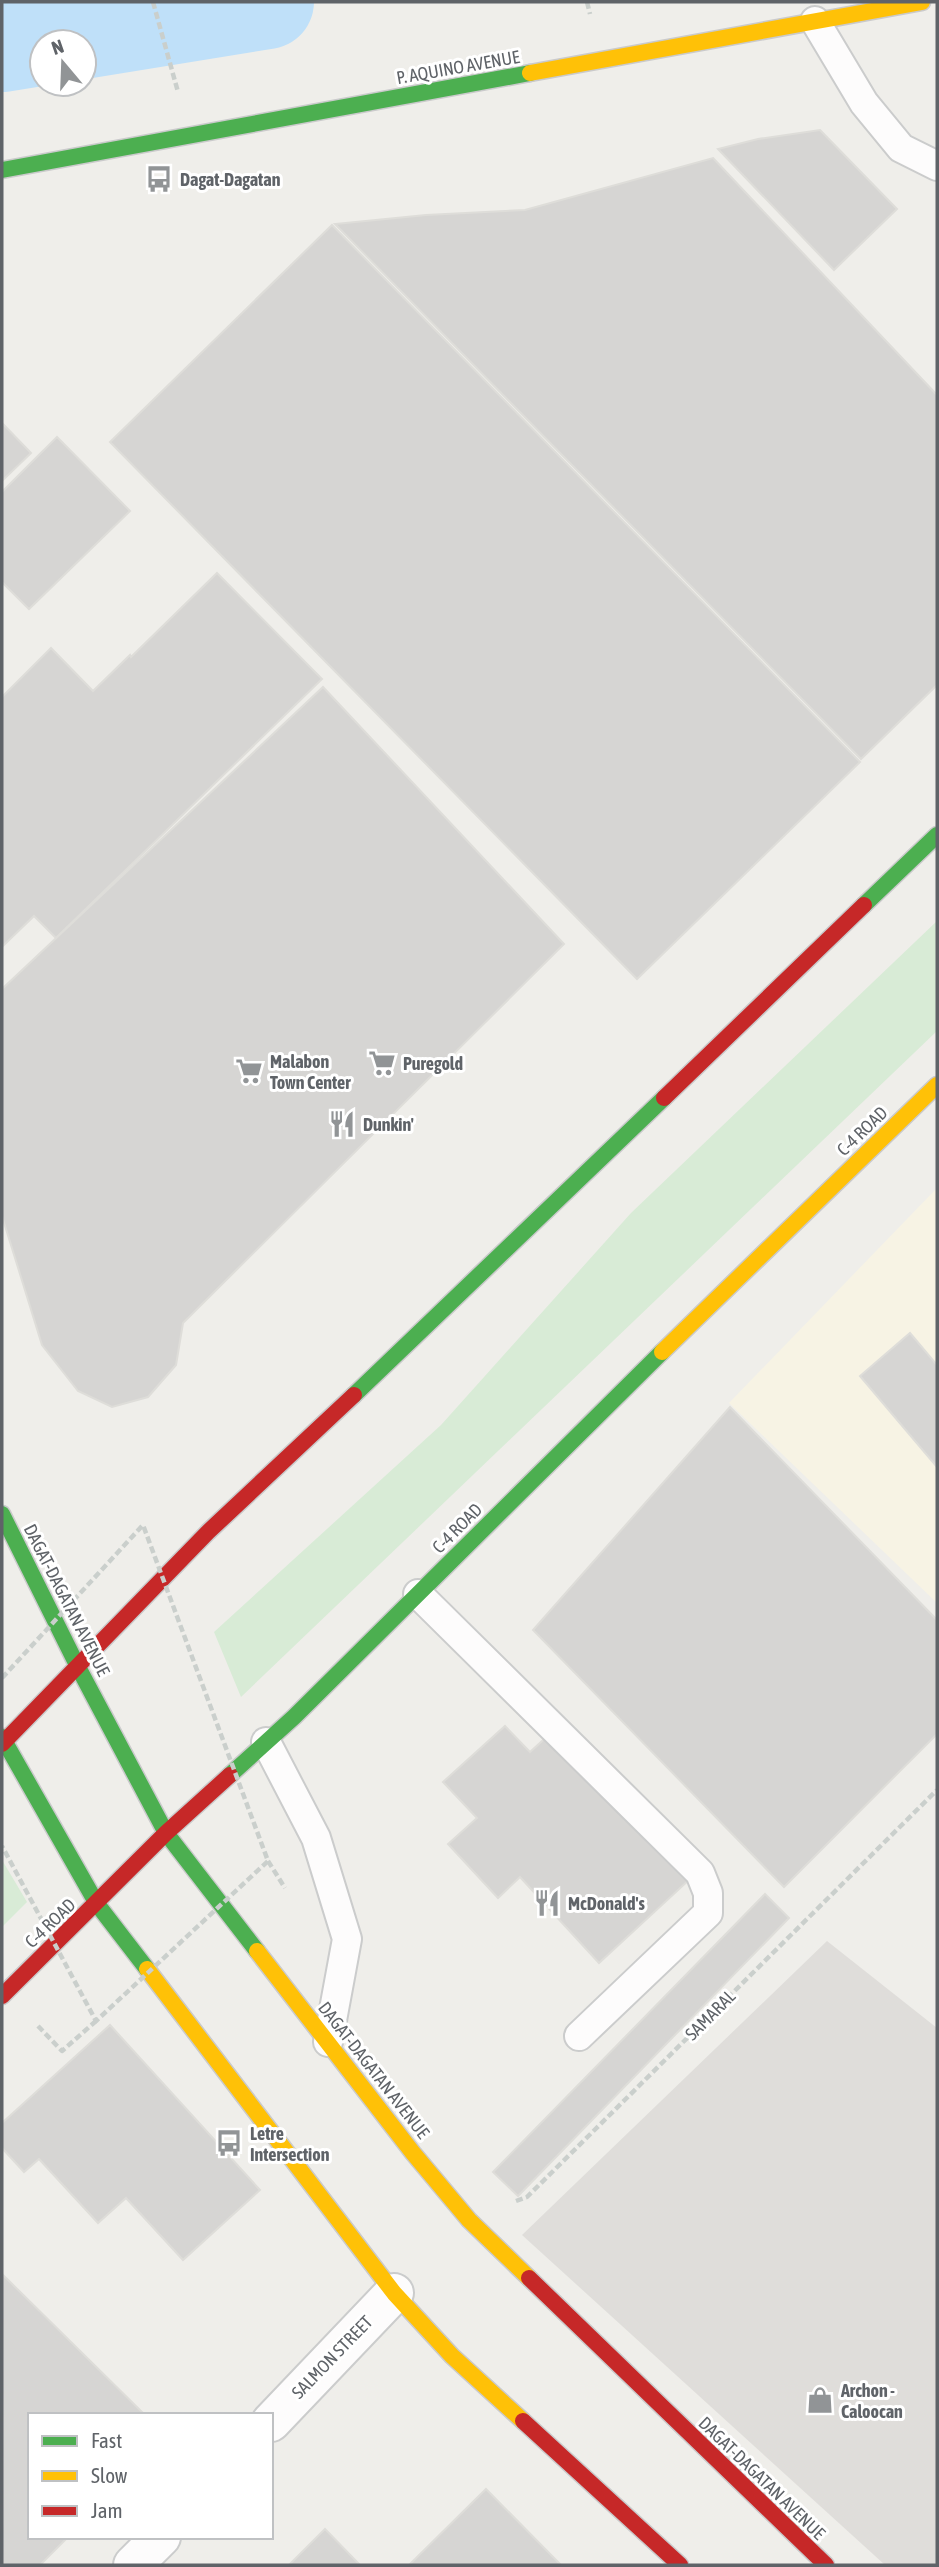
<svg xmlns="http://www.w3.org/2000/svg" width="939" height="2567" font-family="'Asap Condensed',sans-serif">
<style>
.commercial{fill:#f7f3e4}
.industrial{fill:#dfddda}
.green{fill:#d8ebd6}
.water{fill:#bfe0f9}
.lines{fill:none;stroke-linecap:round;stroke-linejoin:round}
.river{stroke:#bfe0f9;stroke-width:94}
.building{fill:#d6d5d3;stroke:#deddd9;stroke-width:2}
.lane-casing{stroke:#cbcccc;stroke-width:32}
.street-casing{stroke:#cbcccc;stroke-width:42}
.fast-casing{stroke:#cacacb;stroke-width:19}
.slow-casing{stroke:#cacacb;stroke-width:19}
.jam-casing{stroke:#cacacb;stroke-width:19}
.path{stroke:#cacfcc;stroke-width:4.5;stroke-dasharray:7 3.5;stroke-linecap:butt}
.lane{stroke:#fdfcfc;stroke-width:28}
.street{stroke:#fdfcfc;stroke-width:38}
.fast{stroke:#4caf50;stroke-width:16}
.slow{stroke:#ffc107;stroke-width:16}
.jam{stroke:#c62828;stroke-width:16}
.path-bridge{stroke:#cacfcc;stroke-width:4.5;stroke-dasharray:7 3.5;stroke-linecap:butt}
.labels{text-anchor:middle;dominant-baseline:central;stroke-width:6;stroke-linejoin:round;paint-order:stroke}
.street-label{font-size:18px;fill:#5f6368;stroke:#fff}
.poi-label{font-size:18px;font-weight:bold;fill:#5f6368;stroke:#fff;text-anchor:start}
</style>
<rect width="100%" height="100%" fill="#efeeea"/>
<path class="commercial" d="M937,1188V1603L729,1403Z"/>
<path class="industrial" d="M827,1941L937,2028V2565H885L522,2235Z"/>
<g class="green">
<path d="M937,921V1031L241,1697L214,1632L441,1425L631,1213Z"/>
<path d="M2,1860L27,1902L2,1927Z"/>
</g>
<path class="water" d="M2,36L24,84L2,88Z"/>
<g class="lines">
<path class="river" d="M2,45L267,2"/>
</g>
<g class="building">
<path d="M820,130L897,209L834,270L718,149L758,139Z"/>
<path d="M713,158L937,395V685L861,759L335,224L426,215L525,210Z"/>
<path d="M332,225L860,762L637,979L110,442Z"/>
<path d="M2,423L31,453L2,481Z"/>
<path d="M57,437L130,511L29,609L2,582V492Z"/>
<path d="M217,573L322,679L56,938L34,916L2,947V697L51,648L93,691L130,655L131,657Z"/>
<path d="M323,687L564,944L183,1323L176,1365L148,1397L112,1407L78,1391L42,1345L2,1216V989Z"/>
<path d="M910,1333L937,1365V1467L860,1376Z"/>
<path d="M730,1407L937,1620V1734L784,1887L533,1630Z"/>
<path d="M505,1726L530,1752L553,1731L690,1879L599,1963L520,1877L498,1898L448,1844L477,1818L443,1782Z"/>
<path d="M765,1894L789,1918L518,2196L493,2172Z"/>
<path d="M110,2025L260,2190L183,2260L126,2198L98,2223L39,2159L24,2172L2,2148V2123Z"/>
<path d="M2,2274L145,2415H30V2537H68L40,2565H2Z"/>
<path d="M486,2489L561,2565H409Z"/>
<path d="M325,2529L360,2565H289Z"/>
</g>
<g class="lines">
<defs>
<g id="lane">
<path d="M815,21L864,103L901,148L937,166"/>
<path d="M418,1594L700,1873L708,1893V1913L579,2036"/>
<path d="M266,1742L316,1838L347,1939L328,2042"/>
</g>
<g id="street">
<path d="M271,2422L394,2293"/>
<path d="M133,2565L161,2537"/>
</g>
<g id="fast">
<path d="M2,170L530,73"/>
<path d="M864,905L937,835"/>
<path d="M354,1395L664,1098"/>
<path d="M2,1514L78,1667L166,1833L257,1951"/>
<path d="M2,1737L97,1904L147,1969"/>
<path d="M230,1775L294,1717L662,1352"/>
</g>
<g id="slow">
<path d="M530,73L922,2"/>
<path d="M662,1352L937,1085"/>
<path d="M257,1951L413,2153L469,2220L529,2278"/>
<path d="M147,1969L394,2293L452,2356L523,2421"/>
</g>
<g id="jam">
<path d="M664,1098L864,905"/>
<path d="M2,1744L208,1532L354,1395"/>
<path d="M2,1996L166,1833L230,1775"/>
<path d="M529,2278L826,2565"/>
<path d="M523,2421L680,2565"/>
</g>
</defs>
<use href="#lane" class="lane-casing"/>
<use href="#street" class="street-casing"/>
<use href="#fast" class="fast-casing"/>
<use href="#slow" class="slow-casing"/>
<use href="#jam" class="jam-casing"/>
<g class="path">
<path d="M153,2L178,92"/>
<path d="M587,2L590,14"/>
<path d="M268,1861L285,1888"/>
<path d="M38,2026L62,2051L96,2021"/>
<path d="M516,2201L527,2197L937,1790"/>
</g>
<use href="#lane" class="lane"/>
<use href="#street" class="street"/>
<use href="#fast" class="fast"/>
<use href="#slow" class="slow"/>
<use href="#jam" class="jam"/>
<path class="path-bridge" d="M2,1678L143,1525L268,1861L96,2021L2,1846"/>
</g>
<defs>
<symbol id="bus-bare" viewBox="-9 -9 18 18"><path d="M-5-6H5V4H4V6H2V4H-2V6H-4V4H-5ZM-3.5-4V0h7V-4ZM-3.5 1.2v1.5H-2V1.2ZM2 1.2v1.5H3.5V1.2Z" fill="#919496" stroke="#fff" stroke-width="2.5" paint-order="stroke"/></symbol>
<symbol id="supermarket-bare" viewBox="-9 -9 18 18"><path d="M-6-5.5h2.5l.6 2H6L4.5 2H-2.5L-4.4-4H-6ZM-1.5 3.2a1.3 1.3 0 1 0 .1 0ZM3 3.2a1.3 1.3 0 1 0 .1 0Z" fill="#919496" stroke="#fff" stroke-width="2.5" paint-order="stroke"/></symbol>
<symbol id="restaurant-bare" viewBox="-9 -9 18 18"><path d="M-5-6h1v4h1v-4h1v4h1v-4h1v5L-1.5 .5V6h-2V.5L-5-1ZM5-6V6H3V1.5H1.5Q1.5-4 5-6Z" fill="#919496" stroke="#fff" stroke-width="2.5" paint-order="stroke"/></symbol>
<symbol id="shop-bare" viewBox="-9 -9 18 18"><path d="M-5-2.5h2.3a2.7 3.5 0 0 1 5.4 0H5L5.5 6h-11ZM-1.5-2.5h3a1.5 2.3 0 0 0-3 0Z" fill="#919496" stroke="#fff" stroke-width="2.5" paint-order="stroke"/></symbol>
</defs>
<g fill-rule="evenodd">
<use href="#bus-bare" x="140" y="160" width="38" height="38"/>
<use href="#supermarket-bare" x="363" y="1044" width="38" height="38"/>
<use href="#supermarket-bare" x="230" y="1052" width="38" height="38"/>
<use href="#restaurant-bare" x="323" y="1105" width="38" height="38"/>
<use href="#restaurant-bare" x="528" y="1884" width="38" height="38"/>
<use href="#bus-bare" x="210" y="2124" width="38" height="38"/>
<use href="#shop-bare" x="801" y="2381" width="38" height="38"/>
</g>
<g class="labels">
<g class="street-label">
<text transform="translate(458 67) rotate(-10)">P. AQUINO AVENUE</text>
<text transform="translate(862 1131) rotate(-44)">C-4 ROAD</text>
<text transform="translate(457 1528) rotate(-45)">C-4 ROAD</text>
<text transform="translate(67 1600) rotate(63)">DAGAT-DAGATAN AVENUE</text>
<text transform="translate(50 1923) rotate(-44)">C-4 ROAD</text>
<text transform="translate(710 2015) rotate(-45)">SAMARAL</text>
<text transform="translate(374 2070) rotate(52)">DAGAT-DAGATAN AVENUE</text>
<text transform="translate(332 2357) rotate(-46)">SALMON STREET</text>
<text transform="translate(762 2478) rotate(44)">DAGAT-DAGATAN AVENUE</text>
</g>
<g class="poi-label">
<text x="180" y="179">Dagat-Dagatan</text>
<text x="270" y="1061">Malabon<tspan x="270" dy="21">Town Center</tspan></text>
<text x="403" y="1063">Puregold</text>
<text x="363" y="1124">Dunkin'</text>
<text x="568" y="1903">McDonald's</text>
<text x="250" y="2133">Letre<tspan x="250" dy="21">Intersection</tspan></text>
<text x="841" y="2390">Archon -<tspan x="841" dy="21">Caloocan</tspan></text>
</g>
</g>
<rect width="939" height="2567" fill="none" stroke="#5f6368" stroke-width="7"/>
<rect x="28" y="2413" width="245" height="126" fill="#ffffff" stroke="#bfc1c3" stroke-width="2"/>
<rect x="42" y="2436" width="35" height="10" fill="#4caf50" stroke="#bfc1c3" stroke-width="2"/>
<text x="91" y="2448" font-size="21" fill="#5f6368">Fast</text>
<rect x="42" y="2471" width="35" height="10" fill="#ffc107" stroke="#bfc1c3" stroke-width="2"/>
<text x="91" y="2483" font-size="21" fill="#5f6368">Slow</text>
<rect x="42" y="2506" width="35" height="10" fill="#c62828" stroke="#bfc1c3" stroke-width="2"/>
<text x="91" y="2518" font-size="21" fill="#5f6368">Jam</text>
<g transform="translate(63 63) rotate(341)"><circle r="33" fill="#ffffff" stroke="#bfc1c3" stroke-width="2"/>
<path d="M0-5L12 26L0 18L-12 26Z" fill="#919496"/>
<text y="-10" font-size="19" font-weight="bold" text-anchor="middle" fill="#5f6368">N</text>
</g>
</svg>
